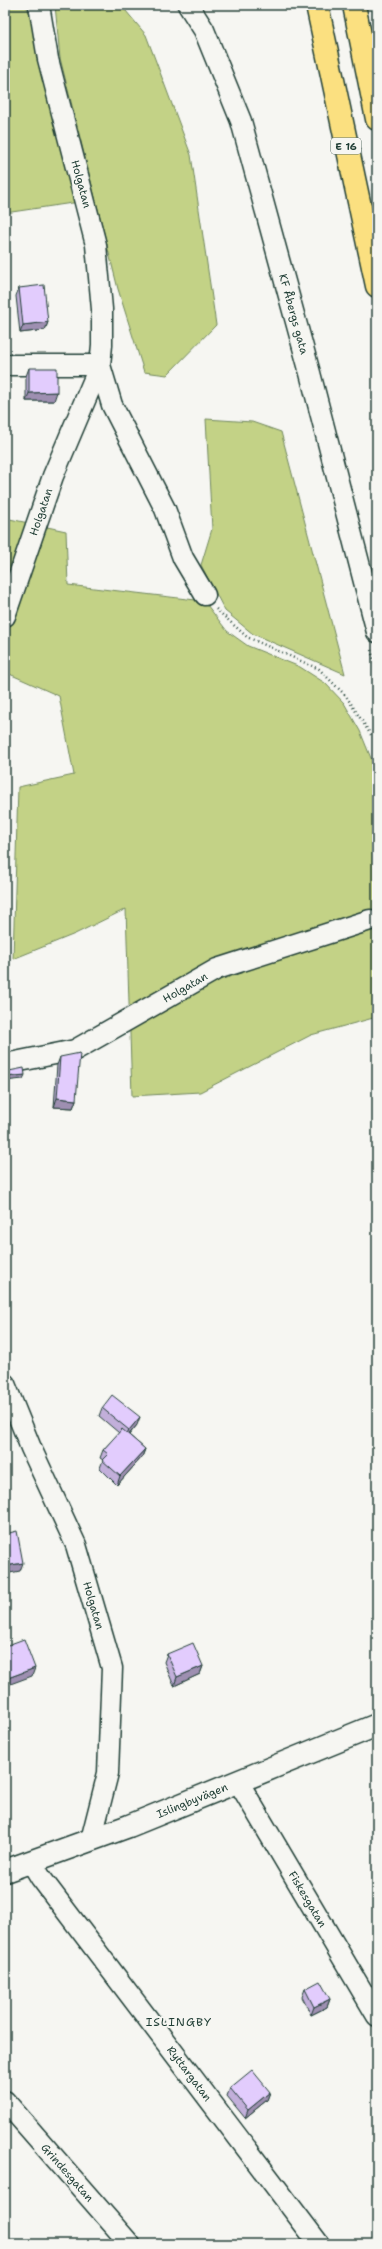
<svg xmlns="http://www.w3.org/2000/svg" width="382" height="2249" font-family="'Shantell Sans',sans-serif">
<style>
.green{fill:#c3d286;stroke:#71885d}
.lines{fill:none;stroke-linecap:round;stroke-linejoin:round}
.minor-casing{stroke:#1f3d34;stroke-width:23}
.tertiary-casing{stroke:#1f3d34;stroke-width:25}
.trunk-casing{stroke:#1f3d34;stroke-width:25}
.path{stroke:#1f3d34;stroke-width:2.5;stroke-dasharray:1 3;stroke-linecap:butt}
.minor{stroke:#f6f6f2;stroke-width:20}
.tertiary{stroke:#f6f6f2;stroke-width:22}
.trunk{stroke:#fbe080;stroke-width:22}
.wall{fill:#c2afda;stroke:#1f3d34}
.shaded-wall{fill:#9e8fb1;stroke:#1f3d34}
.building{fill:#e2ccfd;stroke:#1f3d34}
.labels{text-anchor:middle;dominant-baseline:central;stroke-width:4;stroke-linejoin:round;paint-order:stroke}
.shield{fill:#f6f6f2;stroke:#60746d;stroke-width:1}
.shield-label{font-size:10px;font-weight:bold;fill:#1f3d34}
.street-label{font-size:11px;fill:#1f3d34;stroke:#f6f6f2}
.neighbourhood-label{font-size:12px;letter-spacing:1px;fill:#1f3d34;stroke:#f6f6f2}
</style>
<rect width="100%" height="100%" fill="#f6f6f2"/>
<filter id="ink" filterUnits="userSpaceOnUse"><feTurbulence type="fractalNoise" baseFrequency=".025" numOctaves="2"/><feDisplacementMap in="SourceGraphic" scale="8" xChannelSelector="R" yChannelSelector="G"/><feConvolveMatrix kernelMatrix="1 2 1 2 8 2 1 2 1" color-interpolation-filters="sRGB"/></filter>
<g filter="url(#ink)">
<g class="green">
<path d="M5,5H25L33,18L86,201L5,213Z"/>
<path d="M55,5H121L146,35L191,155L216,325L167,375L144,372L118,289L60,58Z"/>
<path d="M206,419L252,422L281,432L345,674L253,634L225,611L201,565L212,529Z"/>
<path d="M5,518L66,531L68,585L204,601L227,631L248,646L300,667L325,683L344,703L360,731L377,773V1017L311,1035L200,1092L132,1096L126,909L75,934L13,959L18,787L74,775L59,696L5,672Z"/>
</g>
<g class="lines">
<defs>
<g id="minor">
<path id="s1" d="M188,5L204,30L241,121L310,373L377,632"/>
<path d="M5,365H100L112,405L165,509L183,558L205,595"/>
<path id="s2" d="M5,616L53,476L100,365L102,345V309L96,245L48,59L39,5"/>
<path id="s3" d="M5,1064L75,1050L217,969L370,920"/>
<path id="s4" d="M5,1384L31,1448L76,1545L112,1668L108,1773L91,1840"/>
<path id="s5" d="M239,1783L377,2016"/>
<path id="s6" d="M32,1863L41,1878L319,2244"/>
<path id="s7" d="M5,2101L130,2244"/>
</g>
<g id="tertiary">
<path id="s8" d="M5,1871L129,1826L377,1725"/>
</g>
<g id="trunk">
<path d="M317,5L377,286"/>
<path d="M354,5L377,119"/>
</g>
</defs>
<use href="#minor" class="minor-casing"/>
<use href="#tertiary" class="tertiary-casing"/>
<use href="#trunk" class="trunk-casing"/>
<g class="path">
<path d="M216,609L247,637L319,669L346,696L371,735L377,740"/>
<path d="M371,650L377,670"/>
</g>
<use href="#minor" class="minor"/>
<use href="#tertiary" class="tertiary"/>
<use href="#trunk" class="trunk"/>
</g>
<g class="wall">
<path d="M19,288L48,322L45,330L20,333L16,296Z"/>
<path d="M29,368L54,401H26V376Z"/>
<path d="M60,1057L76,1100L73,1108L54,1107L57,1065Z"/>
<path d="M102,1408L137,1425L129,1435L145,1449L142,1457L117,1485L100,1468L103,1460L100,1458L103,1450L119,1433L99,1416Z"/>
<path d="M167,1654L203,1666L200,1674L174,1686L164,1662Z"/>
<path d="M305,1989L330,1999L327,2007L311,2015L302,1997Z"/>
<path d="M230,2088L270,2092L267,2100L245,2118L227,2096Z"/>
</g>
<g class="shaded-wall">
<path d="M48,322L45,330L20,333L23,325Z"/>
<path d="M57,392L54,401H26L29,393Z"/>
<path d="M25,1075L23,1079L5,1081V1077Z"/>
<path d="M57,1098L76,1100L73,1108L54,1107Z"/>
<path d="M140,1417L137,1425L126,1438L129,1430Z"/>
<path d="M145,1449L142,1457L117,1485L120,1476Z"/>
<path d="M23,1563L20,1571L5,1574V1566Z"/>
<path d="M203,1666L200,1674L174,1686L177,1677Z"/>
<path d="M35,1668L32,1676L5,1686V1679Z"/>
<path d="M330,1999L327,2007L311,2015L314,2007Z"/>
<path d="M270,2092L267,2100L245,2118L248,2110Z"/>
</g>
<g class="building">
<path d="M44,285L48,322L23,325L19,288Z"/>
<path d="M29,368H57V392L29,393Z"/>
<path d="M80,1053L76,1100L57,1098L60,1057Z"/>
<path d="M24,1068L25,1075L5,1077V1070L9,1071Z"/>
<path d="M5,1145L7,1156L5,1157Z"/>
<path d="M112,1395L140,1417L129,1430L102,1408Z"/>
<path d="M122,1429L145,1449L120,1476L102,1460L108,1454L103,1450Z"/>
<path d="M17,1531L23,1563L5,1566V1534Z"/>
<path d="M24,1639L35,1668L5,1679V1646Z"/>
<path d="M193,1643L203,1666L177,1677L167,1654Z"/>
<path d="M320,1981L330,1999L314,2007L305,1989Z"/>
<path d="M252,2070L270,2092L248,2110L230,2088Z"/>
</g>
</g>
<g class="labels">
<rect class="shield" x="331" y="138" width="30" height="16" rx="3"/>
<g class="shield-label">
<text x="346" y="146">E 16</text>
</g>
<g class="street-label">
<text transform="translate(81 184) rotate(75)">Holgatan</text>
<text stroke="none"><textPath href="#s1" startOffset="328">KF Åbergs gata</textPath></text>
<text stroke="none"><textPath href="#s2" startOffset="110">Holgatan</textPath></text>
<text stroke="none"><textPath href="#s3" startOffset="198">Holgatan</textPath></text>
<text stroke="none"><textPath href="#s4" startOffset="239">Holgatan</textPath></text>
<text stroke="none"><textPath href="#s8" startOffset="200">Islingbyvägen</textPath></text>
<text stroke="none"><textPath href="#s5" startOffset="135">Fiskesgatan</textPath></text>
<text stroke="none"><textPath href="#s6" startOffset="263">Ryttargatan</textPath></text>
<text stroke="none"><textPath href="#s7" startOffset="95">Grindesgatan</textPath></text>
</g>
<g class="neighbourhood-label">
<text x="179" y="2022">ISLINGBY</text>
</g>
</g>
<rect width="382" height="2249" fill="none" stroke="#f6f6f2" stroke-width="20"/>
<rect x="10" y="10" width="362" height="2229" fill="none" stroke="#1f3d34" stroke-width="1.5" filter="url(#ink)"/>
</svg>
